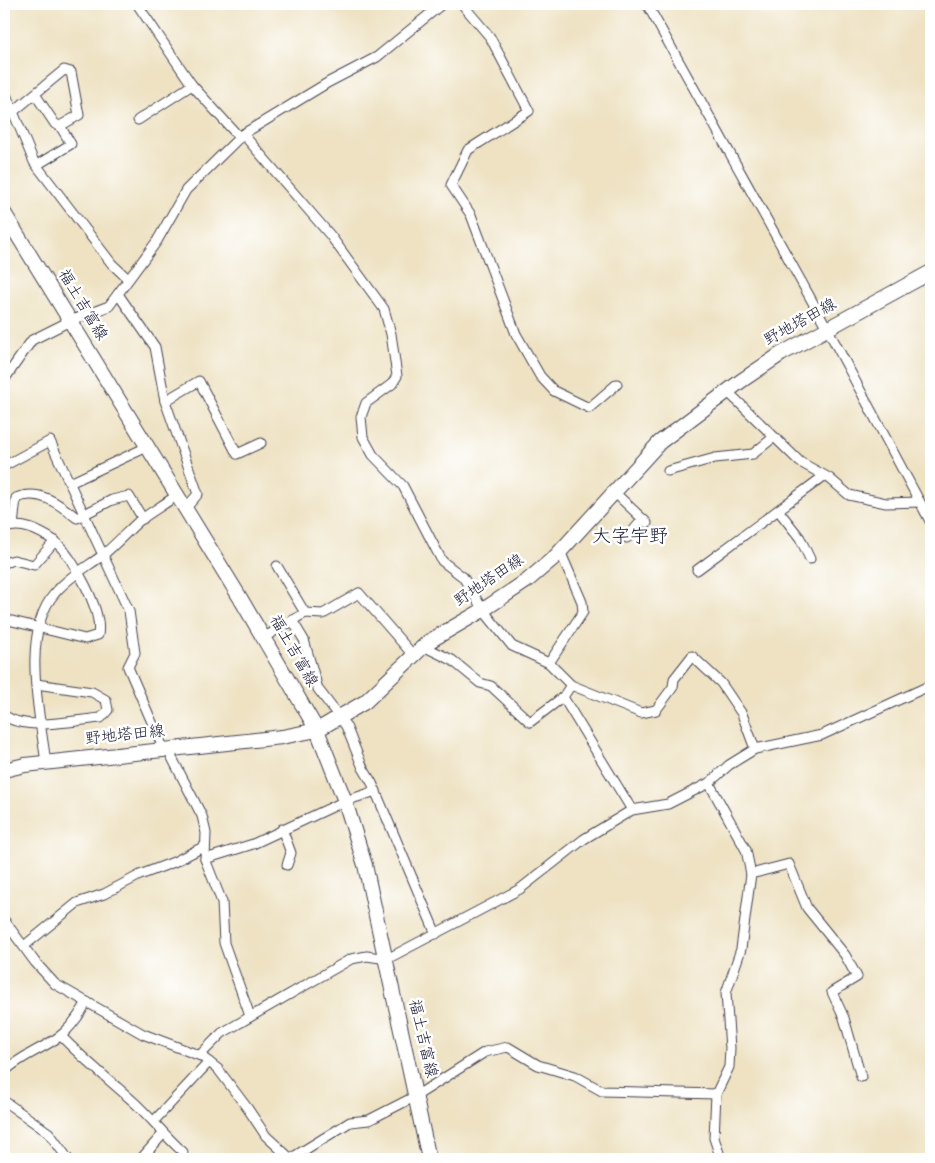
<svg xmlns="http://www.w3.org/2000/svg" width="935" height="1163" font-family="'Gochi Hand','Klee One',sans-serif">
<style>
.lines{fill:none;stroke-linecap:round;stroke-linejoin:round}
.minor-casing{stroke:#413f4f;stroke-width:11}
.secondary-casing{stroke:#413f4f;stroke-width:16}
.minor{stroke:#fff;stroke-width:9}
.secondary{stroke:#fff;stroke-width:14}
.labels{text-anchor:middle;dominant-baseline:central;stroke-width:5;stroke-linejoin:round;paint-order:stroke}
.street-label{font-size:16px;fill:#22223b;stroke:#fff}
.quarter-label{font-size:19px;fill:#22223b;stroke:#fff}
</style>
<rect width="100%" height="100%" fill="#fff"/>
<filter id="ink" filterUnits="userSpaceOnUse"><feTurbulence type="fractalNoise" baseFrequency=".02" numOctaves="2"/><feDisplacementMap in="SourceGraphic" scale="10" xChannelSelector="R" yChannelSelector="G"/><feConvolveMatrix kernelMatrix="1 2 1 2 8 2 1 2 1" color-interpolation-filters="sRGB"/></filter>
<filter id="wash" filterUnits="userSpaceOnUse"><feTurbulence type="fractalNoise" baseFrequency=".0096" numOctaves="4" result="noise"/><feDisplacementMap in="SourceGraphic" scale="20" xChannelSelector="R" yChannelSelector="G"/><feGaussianBlur stdDeviation="1.12" result="paint"/><feColorMatrix in="noise" values="0 0 0 0 0 0 0 0 0 0 0 0 0 0 0 0 0 1.4 0 .05"/><feComposite in="paint" operator="in"/></filter>
<g filter="url(#wash)">
<rect width="100%" height="100%" fill="#eee2c3"/>
</g>
<g filter="url(#ink)">
<g class="lines">
<defs>
<g id="minor">
<path d="M137,4L192,85L240,138"/>
<path d="M462,4L490,37L529,111L468,150L451,185L471,215L516,334L540,376L554,391L589,408L617,384"/>
<path d="M647,4L827,328L931,523"/>
<path d="M4,90L34,162L112,264L128,279"/>
<path d="M14,111L64,70L71,72L79,115L60,126L55,124L35,94"/>
<path d="M138,120L192,85"/>
<path d="M243,134L330,235L384,309L391,334L397,376L392,384L366,403L361,417L363,437L373,455L403,486L442,561L463,577L483,610L512,646L549,663L571,685L563,697L632,810"/>
<path d="M37,165L71,144L60,126"/>
<path d="M118,294L155,347L165,401"/>
<path d="M4,380L32,340L70,321L109,306L157,241L186,190L243,134L329,82L377,57L442,4"/>
<path d="M727,391L800,462L829,478L849,495L886,503L920,502"/>
<path d="M4,466L50,441L129,611L135,653L128,667L164,750"/>
<path d="M668,471L715,458L753,454L774,437"/>
<path d="M70,483L147,447"/>
<path d="M614,492L647,523"/>
<path d="M185,509L198,494L165,401L199,381L237,454L261,443"/>
<path d="M778,510L800,538L810,559"/>
<path d="M13,526L16,498C39,488 59,504 77,518L112,500L129,496L143,519"/>
<path d="M4,528C23,522 39,531 55,541"/>
<path d="M627,538L643,519"/>
<path d="M4,563L14,560L34,565L55,541C73,558 103,610 98,635L85,639L4,619"/>
<path d="M277,566L305,613"/>
<path d="M697,570L824,476"/>
<path d="M292,620L304,640L318,689L346,726L363,768L372,783L436,934"/>
<path d="M263,638L305,613L323,614L359,593L413,655"/>
<path d="M423,646L452,660L480,683L491,686L530,722L563,697"/>
<path d="M549,663L583,612L582,602L560,551"/>
<path d="M571,685L641,713L656,710L673,687L674,679L692,656L721,683L742,714L755,749"/>
<path d="M4,715C25,732 75,720 101,718L108,710L106,700L92,692L36,684"/>
<path d="M168,750L202,816L206,833L205,859L222,902L224,943L250,1016"/>
<path d="M46,763C40,715 20,633 55,593C68,577 87,567 103,555C116,544 127,532 139,521C151,512 165,504 177,495"/>
<path d="M709,783L746,850L751,874L741,949L726,993L730,1048L729,1067L716,1094L714,1138L721,1159"/>
<path d="M282,829L291,853L287,865"/>
<path d="M205,859L253,844L345,801L376,791"/>
<path d="M751,874L789,864L807,908L845,955L857,977L832,992L844,1018L861,1077"/>
<path d="M4,920L35,962L55,984L143,1034L201,1056L218,1069L248,1109L266,1136L291,1159"/>
<path d="M24,946L77,903L104,894L140,875L174,862L205,846"/>
<path d="M61,1036C85,1061 111,1081 136,1104C153,1120 166,1137 183,1152"/>
<path d="M203,1052L222,1033L351,959L367,956L387,959L520,889L584,839L632,810L668,804L709,783L729,765L755,749L822,735L931,685"/>
<path d="M4,1072C20,1056 41,1050 60,1036C71,1028 80,1014 87,1002"/>
<path d="M4,1101L49,1133L68,1159"/>
<path d="M154,1121L209,1062"/>
<path d="M141,1159L163,1134"/>
<path d="M290,1159L350,1122L369,1120L416,1096L485,1052L508,1047L538,1065L575,1076L602,1091L716,1094"/>
</g>
<g id="secondary">
<path d="M4,213L239,596L317,730L345,801L365,865L429,1159"/>
<path d="M4,770L25,765L282,737L317,730L365,702L428,642L483,610L528,580L556,556L660,442L741,381L781,354L931,272"/>
</g>
</defs>
<use href="#minor" class="minor-casing"/>
<use href="#secondary" class="secondary-casing"/>
<use href="#minor" class="minor"/>
<use href="#secondary" class="secondary"/>
</g>
</g>
<g class="labels">
<g class="street-label">
<text transform="translate(81 306) rotate(59)">福土吉富線</text>
<text transform="translate(801 324) rotate(-29)">野地塔田線</text>
<text transform="translate(490 582) rotate(-34)">野地塔田線</text>
<text transform="translate(292 652) rotate(60)">福土吉富線</text>
<text transform="translate(125 737) rotate(-6)">野地塔田線</text>
<text transform="translate(421 1039) rotate(77)">福土吉富線</text>
</g>
<g class="quarter-label">
<text x="630" y="538">大字宇野</text>
</g>
</g>
<rect width="935" height="1163" fill="none" stroke="#fff" stroke-width="20"/>
</svg>
